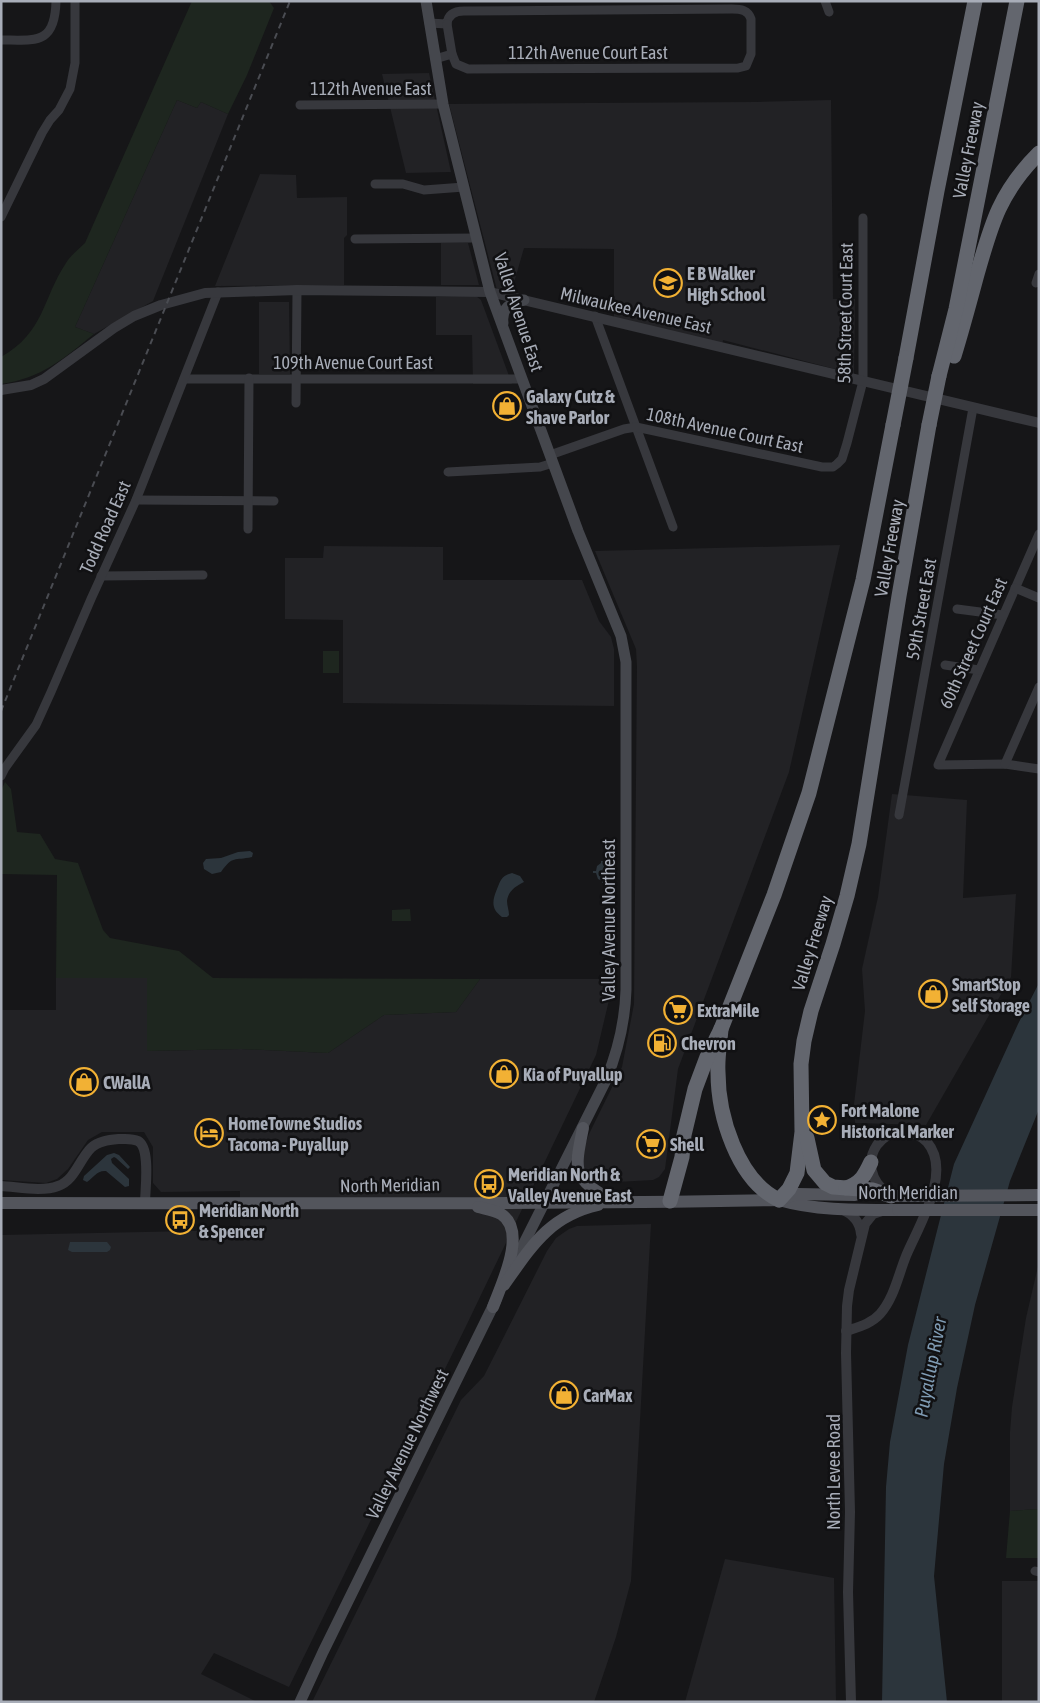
<svg xmlns="http://www.w3.org/2000/svg" width="1040" height="1703" font-family="'Asap Condensed',sans-serif">
<style>
.built{fill:#222225}
.green{fill:#1e261f}
.water{fill:#2c353c}
.lines{fill:none;stroke-linecap:round;stroke-linejoin:round}
.minor{stroke:#37383d;stroke-width:9}
.tertiary{stroke:#37383d;stroke-width:10}
.secondary{stroke:#45474d;stroke-width:11}
.primary{stroke:#53555c;stroke-width:12}
.motorway{stroke:#63666e;stroke-width:15}
.rail{stroke:#4a4c52;stroke-width:2;stroke-dasharray:6 5;stroke-linecap:butt}
.primary-bridge{stroke:#53555c;stroke-width:12}
.motorway-bridge{stroke:#63666e;stroke-width:15}
.labels{text-anchor:middle;dominant-baseline:central;stroke-width:5;stroke-linejoin:round;paint-order:stroke}
.street-label{font-size:18px;fill:#a8adb8;stroke:#111113}
.poi-label{font-size:18px;font-weight:bold;fill:#a8adb8;stroke:#111113;text-anchor:start}
.water-label{font-size:19px;font-style:italic;fill:#7f9bb3;stroke:#111113}
</style>
<rect width="100%" height="100%" fill="#161618"/>
<g class="built">
<path d="M429,73L451,172L406,173L382,74Z"/>
<path d="M177,100L197,108L201,102L228,114L153,301L94,334L75,327Z"/>
<path d="M831,100L833,299H855L854,374L723,340L722,347L614,321V249L524,248L511,293L497,290L449,104L756,102Z"/>
<path d="M260,174L296,175L297,198L347,197V235L344,238V285L215,286Z"/>
<path d="M441,243H468L479,285H441Z"/>
<path d="M476,296L481,300L512,384H473L472,335H436V297Z"/>
<path d="M259,302H289L290,374H259Z"/>
<path d="M840,545L789,772L678,1069L665,1169L659,1177L653,1180L598,1183L587,1180L583,1172L582,1153L589,1134L622,1067L634,1004L637,666L636,649L595,551Z"/>
<path d="M324,546L443,547V580H582L599,621L611,637L614,649V706L343,703V620L285,619V558H323Z"/>
<path d="M892,794L967,800L963,898L1016,894L1011,977L926,1125L855,1123L854,1104L865,1011L862,969L878,897Z"/>
<path d="M56,978H147V1051L241,1049L328,1053L384,1015L456,1012L480,979H614L596,1055L468,1322L289,1687L214,1653L201,1674L257,1702H1V1235L240,1230V1191L161,1192L153,1183V1147L144,1132H102L88,1140L68,1169L57,1179L46,1183L1,1180V1010H56Z"/>
<path d="M651,1224L631,1581L616,1637L594,1702H312L461,1400L484,1376L547,1251L556,1238L569,1229L577,1226Z"/>
<path d="M1039,1262V1509L1010,1511V1432L1012,1407L1026,1318Z"/>
<path d="M725,1559L834,1578L836,1702H685Z"/>
<rect x="1002" y="1581" width="37" height="121"/>
</g>
<g class="green">
<path d="M192,1H269L274,8L247,75L228,114L201,102L197,108L177,100L75,327L94,334C63,359 42,378 1,384V357C45,332 42,299 66,263C71,255 79,249 85,243Z"/>
<rect x="323" y="651" width="16" height="22"/>
<path d="M5,782L11,789L17,832L40,834L55,859L78,863L103,930L110,938L179,951L213,978L480,979L456,1012L384,1015L328,1053L241,1049L147,1051V978H56L57,875L1,874V791Z"/>
<path d="M410,909L411,921H392V910Z"/>
<path d="M1039,1509V1558H1006L1010,1511Z"/>
</g>
<g class="water">
<path d="M250,851L253,853L252,857C234,861 233,855 221,872L212,874L204,869L203,863L206,859L221,858L238,852Z"/>
<path d="M601,861H604V883H602V881L598,879L596,873H593V871H596L597,866L601,863Z"/>
<path d="M512,873L520,876L524,882C516,886 508,891 507,901C507,906 509,910 509,915L507,917H502C491,909 492,901 497,889C501,880 501,876 512,873Z"/>
<path d="M1039,983V1109L1010,1181L975,1305L957,1388L944,1464L934,1576L947,1702H882L886,1487L890,1442L908,1345L954,1164L1018,1024Z"/>
<path d="M114,1153L119,1155L130,1167L128,1169L116,1158L114,1157L111,1159L112,1163L129,1179V1186L125,1187L106,1171C97,1170 93,1178 87,1182L83,1180L84,1176L107,1155Z"/>
<path d="M70,1242H107L111,1247L110,1250L107,1252H72L68,1250Z"/>
</g>
<g class="lines">
<g class="minor">
<path d="M825,1L829,12"/>
<path d="M429,23L447,24C448,14 455,11 464,11L732,9C741,9 748,10 751,19V54L746,66L738,68L468,69L456,64L452,54L435,59"/>
<path d="M447,24L452,54"/>
<path d="M1,40C36,40 55,45 56,1"/>
<path d="M300,105L443,104"/>
<path d="M375,184H403L424,190L464,187"/>
<path d="M1,217L42,133L50,120L59,110L70,89L75,63V1"/>
<path d="M355,239L477,238"/>
<path d="M1036,283L1039,274"/>
<path d="M595,316L673,527"/>
<path d="M184,379H522"/>
<path d="M296,403L297,290"/>
<path d="M550,455L624,429L636,427L822,467H833L837,464L842,459L847,443L863,381V218"/>
<path d="M448,472L540,467L553,463"/>
<path d="M136,500L274,501"/>
<path d="M248,529L249,378"/>
<path d="M1039,534L938,765L1005,764L1039,769"/>
<path d="M101,576L203,575"/>
<path d="M1015,588L1039,598"/>
<path d="M957,609L1003,615"/>
<path d="M945,665L979,670"/>
<path d="M1005,764L1039,687"/>
<path d="M1,776L5,768L36,725L51,692L91,599L136,500L218,292"/>
<path d="M899,815L973,408"/>
<path d="M1035,1571L1039,1572"/>
</g>
<g class="tertiary">
<path d="M1,390L31,385L44,379L114,328L134,316L161,305L205,293L297,290L490,292L1039,423"/>
<path d="M1,1186C19,1187 42,1192 58,1186C75,1180 79,1160 91,1148C98,1141 109,1140 119,1139C125,1139 132,1138 138,1141C151,1148 145,1190 145,1203"/>
<path d="M843,1210C854,1215 860,1222 861,1234"/>
<path d="M846,1331C858,1327 871,1324 880,1314C894,1298 898,1276 906,1256C918,1227 953,1172 927,1142C921,1136 912,1132 903,1132C893,1132 883,1137 877,1145C866,1161 871,1181 886,1192"/>
<path d="M851,1702L848,1592L850,1512L846,1353L847,1306L849,1290L865,1224L873,1214L882,1211"/>
</g>
<g class="secondary">
<path d="M426,1L443,104L490,292L578,531L621,636L626,662V990C625,1021 618,1051 606,1080L512,1267"/>
<path d="M503,323C501,308 510,303 524,300"/>
<path d="M300,1702L323,1652L496,1300"/>
</g>
<g class="primary">
<path d="M583,1128C574,1172 572,1178 613,1201"/>
<path d="M779,1200C817,1211 858,1210 898,1210"/>
<path d="M1,1203C260,1203 520,1205 779,1200L797,1194L855,1195"/>
<path d="M478,1207C486,1209 494,1210 501,1214C528,1231 501,1285 493,1307"/>
<path d="M504,1285C531,1247 549,1216 598,1205"/>
</g>
<g class="motorway">
<path d="M954,356C962,330 969,304 976,278C991,225 999,193 1039,153"/>
<path d="M906,358L937,191L975,1"/>
<path d="M939,376L956,309L1017,1"/>
<path d="M721,1029C720,1043 717,1058 718,1072C718,1115 737,1180 779,1200L789,1189L797,1173L802,1132L801,1064L804,1041L811,1011L833,944L847,896L859,844L899,596L929,425"/>
<path d="M807,1138L814,1170L825,1183L833,1187L873,1190L891,1196"/>
<path d="M846,1188C861,1183 865,1175 871,1162"/>
<path d="M670,1201L682,1157L684,1135L695,1089L707,1057L721,1029L774,895L809,793L863,580L893,425"/>
</g>
<path class="rail" d="M1,711L290,1"/>
<g class="primary-bridge">
<path d="M896,1196L1039,1195"/>
<path d="M898,1210H1039"/>
</g>
<g class="motorway-bridge">
<path d="M893,425L906,358"/>
<path d="M929,425L939,376"/>
</g>
</g>
<defs>
<symbol id="school-ring" viewBox="-11 -11 22 22"><circle r="9.5" fill="#111113" stroke="#f2b134" stroke-width="1.5"/><path d="M0-5L7-2L0 1L-7-2ZM-4 1L0 2.5L4 1V4Q0 6-4 4Z" fill="#f2b134"/></symbol>
<symbol id="shop-ring" viewBox="-11 -11 22 22"><circle r="9.5" fill="#111113" stroke="#f2b134" stroke-width="1.5"/><path d="M-5-2.5h2.3a2.7 3.5 0 0 1 5.4 0H5L5.5 6h-11ZM-1.5-2.5h3a1.5 2.3 0 0 0-3 0Z" fill="#f2b134"/></symbol>
<symbol id="supermarket-ring" viewBox="-11 -11 22 22"><circle r="9.5" fill="#111113" stroke="#f2b134" stroke-width="1.5"/><path d="M-6-5.5h2.5l.6 2H6L4.5 2H-2.5L-4.4-4H-6ZM-1.5 3.2a1.3 1.3 0 1 0 .1 0ZM3 3.2a1.3 1.3 0 1 0 .1 0Z" fill="#f2b134"/></symbol>
<symbol id="fuel-ring" viewBox="-11 -11 22 22"><circle r="9.5" fill="#111113" stroke="#f2b134" stroke-width="1.5"/><path d="M-5.5-6h7V0h2V4h1.3V-2.5L3-4.5l.8-.8L6-3V5H2.5V1h-1V6h-7ZM-4.2-4.7v3.2H.2V-4.7Z" fill="#f2b134"/></symbol>
<symbol id="sight-ring" viewBox="-11 -11 22 22"><circle r="9.5" fill="#111113" stroke="#f2b134" stroke-width="1.5"/><path d="M0-6L1.8-2.2L6-1.7L2.9 1.2L3.7 5.4L0 3.3L-3.7 5.4L-2.9 1.2L-6-1.7L-1.8-2.2Z" fill="#f2b134"/></symbol>
<symbol id="hotel-ring" viewBox="-11 -11 22 22"><circle r="9.5" fill="#111113" stroke="#f2b134" stroke-width="1.5"/><path d="M-6-4.5h1.5V1H6V5H4.5V3h-9V5H-6ZM-4 0a1.8 1.8 0 1 1 3.6 0ZM.5 0V-2.5h3Q6-2.5 6 0Z" fill="#f2b134"/></symbol>
<symbol id="bus-ring" viewBox="-11 -11 22 22"><circle r="9.5" fill="#111113" stroke="#f2b134" stroke-width="1.5"/><path d="M-5-6H5V4H4V6H2V4H-2V6H-4V4H-5ZM-3.5-4V0h7V-4ZM-3.5 1.2v1.5H-2V1.2ZM2 1.2v1.5H3.5V1.2Z" fill="#f2b134"/></symbol>
</defs>
<g fill-rule="evenodd">
<use href="#school-ring" x="652" y="267" width="32" height="32"/>
<use href="#shop-ring" x="491" y="390" width="32" height="32"/>
<use href="#shop-ring" x="917" y="978" width="32" height="32"/>
<use href="#supermarket-ring" x="662" y="994" width="32" height="32"/>
<use href="#fuel-ring" x="646" y="1027" width="32" height="32"/>
<use href="#shop-ring" x="488" y="1058" width="32" height="32"/>
<use href="#shop-ring" x="68" y="1066" width="32" height="32"/>
<use href="#sight-ring" x="806" y="1104" width="32" height="32"/>
<use href="#hotel-ring" x="193" y="1117" width="32" height="32"/>
<use href="#supermarket-ring" x="635" y="1128" width="32" height="32"/>
<use href="#bus-ring" x="473" y="1168" width="32" height="32"/>
<use href="#bus-ring" x="164" y="1204" width="32" height="32"/>
<use href="#shop-ring" x="548" y="1379" width="32" height="32"/>
</g>
<g class="labels">
<g class="street-label">
<text x="588" y="52">112th Avenue Court East</text>
<text x="371" y="88">112th Avenue East</text>
<text transform="translate(968 150) rotate(-79)">Valley Freeway</text>
<text transform="translate(636 310) rotate(13)">Milwaukee Avenue East</text>
<text transform="translate(519 312) rotate(72)">Valley Avenue East</text>
<text transform="translate(845 313) rotate(-89)">58th Street Court East</text>
<text x="353" y="362">109th Avenue Court East</text>
<text transform="translate(725 430) rotate(12)">108th Avenue Court East</text>
<text transform="translate(105 527) rotate(-66)">Todd Road East</text>
<text transform="translate(889 548) rotate(-80)">Valley Freeway</text>
<text transform="translate(921 609) rotate(-80)">59th Street East</text>
<text transform="translate(973 643) rotate(-66)">60th Street Court East</text>
<text transform="translate(608 920) rotate(-90)">Valley Avenue Northeast</text>
<text transform="translate(812 943) rotate(-73)">Valley Freeway</text>
<text transform="translate(390 1185) rotate(-1)">North Meridian</text>
<text x="908" y="1192">North Meridian</text>
<text transform="translate(407 1444) rotate(-64)">Valley Avenue Northwest</text>
<text transform="translate(833 1472) rotate(-90)">North Levee Road</text>
</g>
<g class="poi-label">
<text x="687" y="273">E B Walker<tspan x="687" dy="21">High School</tspan></text>
<text x="526" y="396">Galaxy Cutz &amp;<tspan x="526" dy="21">Shave Parlor</tspan></text>
<text x="952" y="984">SmartStop<tspan x="952" dy="21">Self Storage</tspan></text>
<text x="697" y="1010">ExtraMile</text>
<text x="681" y="1043">Chevron</text>
<text x="523" y="1074">Kia of Puyallup</text>
<text x="103" y="1082">CWallA</text>
<text x="841" y="1110">Fort Malone<tspan x="841" dy="21">Historical Marker</tspan></text>
<text x="228" y="1123">HomeTowne Studios<tspan x="228" dy="21">Tacoma - Puyallup</tspan></text>
<text x="670" y="1144">Shell</text>
<text x="508" y="1174">Meridian North &amp;<tspan x="508" dy="21">Valley Avenue East</tspan></text>
<text x="199" y="1210">Meridian North<tspan x="199" dy="21">&amp; Spencer</tspan></text>
<text x="583" y="1395">CarMax</text>
</g>
<g class="water-label">
<text transform="translate(930 1367) rotate(-79)">Puyallup River</text>
</g>
</g>
<rect width="1040" height="1703" fill="none" stroke="#a8adb8" stroke-width="5"/>
</svg>
